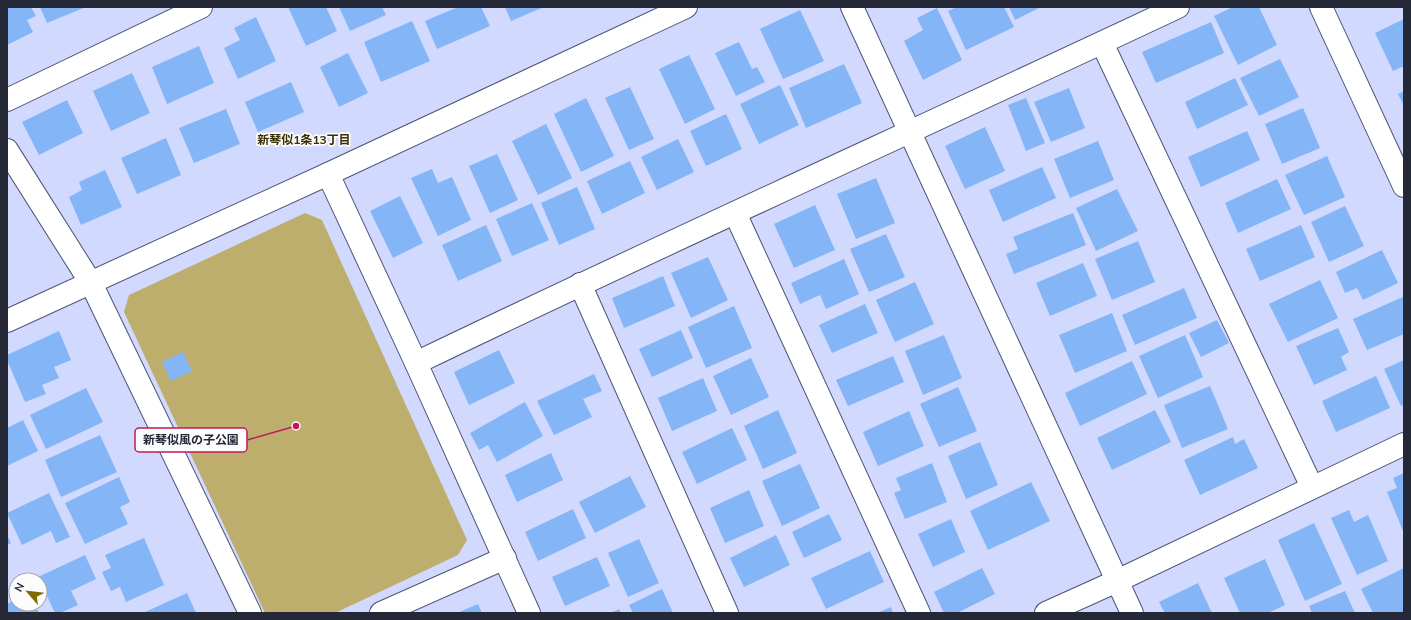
<svg xmlns="http://www.w3.org/2000/svg" width="1411" height="620" font-family="Mulish,'Noto Sans JP',sans-serif">
<style>
.green{fill:#bdae6e}
.building{fill:#84b5f6}
.lines{fill:none;stroke-linecap:round;stroke-linejoin:round}
.street-casing{stroke:#4d5372;stroke-width:24}
.street{stroke:#fff;stroke-width:22}
.labels{text-anchor:middle;dominant-baseline:central;stroke-width:3.5;stroke-linejoin:round;paint-order:stroke}
.neighbourhood-label{font-size:12px;font-weight:bold;fill:#3a3005;stroke:#fcfcfc}
.leader{fill:none;stroke:#c2185b;stroke-width:1.5}
.callout-dot{fill:#c2185b;stroke:#fcfcfc;stroke-width:1.5}
.callout{fill:#fcfcfc;stroke:#c2185b;stroke-width:1.5}
.callout-label{font-size:12px;text-anchor:middle;font-weight:bold;fill:#252836}
</style>
<rect width="100%" height="100%" fill="#d2d9fe"/>
<path class="green" d="M305,213L322,220L467,540L458,555L335,613H265L124,312L129,295Z"/>
<g class="building">
<path d="M7,7H31L36,16L27,20L33,32L7,45Z"/>
<path d="M40,7H86L47,23Z"/>
<path d="M288,7H326L337,31L306,46Z"/>
<path d="M339,7H382L386,15L350,31Z"/>
<path d="M458,7H481L490,26L437,49L425,21Z"/>
<path d="M505,7H544L511,21Z"/>
<path d="M957,7H1004L1014,27L966,50L948,11Z"/>
<path d="M1009,7H1041L1015,20Z"/>
<path d="M1233,7H1259L1277,45L1238,65L1214,16Z"/>
<path d="M937,8L962,60L923,80L904,41L923,30L917,18Z"/>
<path d="M800,10L824,61L783,79L760,29Z"/>
<path d="M256,17L276,61L238,79L224,48L240,40L234,28Z"/>
<path d="M1404,19V66L1393,71L1375,33Z"/>
<path d="M412,21L430,61L381,82L364,42Z"/>
<path d="M1211,22L1224,53L1156,83L1142,52Z"/>
<path d="M739,42L752,69L757,67L765,82L736,96L715,53Z"/>
<path d="M199,46L214,83L167,104L152,67Z"/>
<path d="M348,53L368,93L339,107L320,67Z"/>
<path d="M689,55L715,109L685,124L659,69Z"/>
<path d="M1280,59L1299,97L1259,116L1240,78Z"/>
<path d="M844,64L862,103L806,128L789,88Z"/>
<path d="M132,73L150,113L111,131L93,91Z"/>
<path d="M1235,78L1248,105L1197,129L1185,102Z"/>
<path d="M291,82L304,112L258,132L245,102Z"/>
<path d="M780,85L799,125L759,144L740,104Z"/>
<path d="M630,87L654,139L629,150L605,98Z"/>
<path d="M1069,88L1085,128L1051,142L1034,102Z"/>
<path d="M1404,91V106L1398,94Z"/>
<path d="M586,98L614,156L581,172L554,114Z"/>
<path d="M1026,98L1045,143L1026,151L1008,105Z"/>
<path d="M67,100L83,133L39,155L22,122Z"/>
<path d="M1303,108L1320,148L1282,164L1265,124Z"/>
<path d="M226,109L240,144L194,163L179,128Z"/>
<path d="M726,114L742,149L706,166L690,131Z"/>
<path d="M546,124L572,178L538,195L512,141Z"/>
<path d="M985,127L1005,171L965,189L945,146Z"/>
<path d="M1247,131L1260,160L1201,187L1188,157Z"/>
<path d="M166,138L181,175L137,194L121,158Z"/>
<path d="M678,139L694,172L657,190L641,157Z"/>
<path d="M1098,141L1114,180L1070,198L1054,159Z"/>
<path d="M497,154L518,200L490,213L469,166Z"/>
<path d="M1327,156L1345,197L1304,215L1285,175Z"/>
<path d="M630,161L645,193L602,214L587,181Z"/>
<path d="M1042,167L1056,198L1003,222L989,190Z"/>
<path d="M432,169L438,183L452,177L471,220L438,236L411,178Z"/>
<path d="M105,170L122,207L81,225L69,197L82,190L79,182Z"/>
<path d="M876,178L895,223L856,239L837,194Z"/>
<path d="M1277,179L1291,209L1238,233L1225,203Z"/>
<path d="M577,187L595,229L559,245L541,203Z"/>
<path d="M1117,189L1138,231L1096,251L1076,208Z"/>
<path d="M400,196L423,243L393,258L370,211Z"/>
<path d="M532,203L549,240L512,256L496,219Z"/>
<path d="M815,205L835,250L794,268L774,224Z"/>
<path d="M1345,206L1364,246L1329,262L1311,222Z"/>
<path d="M1073,213L1086,245L1014,274L1006,254L1018,249L1013,237Z"/>
<path d="M486,225L502,261L458,281L442,245Z"/>
<path d="M1301,225L1315,257L1260,281L1246,249Z"/>
<path d="M886,234L905,277L869,292L850,249Z"/>
<path d="M1138,241L1155,282L1112,300L1095,259Z"/>
<path d="M1382,250L1398,283L1363,300L1357,288L1345,293L1336,272Z"/>
<path d="M708,257L728,300L691,318L671,273Z"/>
<path d="M844,259L859,294L826,309L820,295L800,304L791,283Z"/>
<path d="M1083,263L1097,296L1050,316L1036,283Z"/>
<path d="M663,276L675,306L624,328L612,298Z"/>
<path d="M1320,280L1338,318L1288,342L1269,304Z"/>
<path d="M915,282L934,324L895,342L876,300Z"/>
<path d="M1184,288L1197,318L1135,345L1122,315Z"/>
<path d="M1403,297L1404,300V334L1367,350L1353,319Z"/>
<path d="M865,304L878,333L832,353L819,325Z"/>
<path d="M734,306L752,348L706,368L688,327Z"/>
<path d="M1112,313L1127,351L1075,373L1059,335Z"/>
<path d="M1217,320L1229,343L1201,357L1189,333Z"/>
<path d="M1338,328L1349,352L1341,357L1347,370L1314,385L1296,346Z"/>
<path d="M681,330L693,358L652,377L639,349Z"/>
<path d="M59,331L71,360L54,367L59,378L42,385L46,394L25,402L7,360V355Z"/>
<path d="M944,335L962,378L923,395L905,351Z"/>
<path d="M1185,335L1203,377L1158,398L1139,356Z"/>
<path d="M499,350L515,383L469,405L454,372Z"/>
<path d="M183,352L192,371L171,381L162,362Z"/>
<path d="M893,356L904,382L848,406L836,380Z"/>
<path d="M751,358L769,397L731,415L713,376Z"/>
<path d="M1404,360V405L1401,406L1384,369Z"/>
<path d="M1132,361L1147,394L1080,426L1065,393Z"/>
<path d="M594,374L602,391L583,399L592,417L554,435L537,401Z"/>
<path d="M1376,376L1390,408L1336,432L1322,401Z"/>
<path d="M703,378L717,411L672,431L658,398Z"/>
<path d="M1210,386L1228,429L1182,448L1164,405Z"/>
<path d="M958,387L977,431L939,447L920,404Z"/>
<path d="M86,388L103,422L46,449L30,415Z"/>
<path d="M525,402L543,436L497,462L488,445L479,450L470,433Z"/>
<path d="M778,410L797,453L763,469L744,426Z"/>
<path d="M1155,410L1171,442L1112,470L1097,438Z"/>
<path d="M909,411L924,446L878,466L863,432Z"/>
<path d="M23,420L38,451L7,466V428Z"/>
<path d="M732,428L747,460L697,484L682,452Z"/>
<path d="M100,435L117,472L61,497L45,460Z"/>
<path d="M1233,437L1235,444L1244,439L1258,468L1200,495L1184,460Z"/>
<path d="M980,442L998,485L966,499L948,456Z"/>
<path d="M551,453L563,480L517,502L505,475Z"/>
<path d="M932,463L947,502L905,519L894,493L901,490L896,478Z"/>
<path d="M800,464L820,508L782,526L762,481Z"/>
<path d="M1404,473V531H1403L1387,492L1397,488L1393,478Z"/>
<path d="M630,476L646,507L595,533L579,502Z"/>
<path d="M119,477L130,502L120,507L128,524L85,544L65,503Z"/>
<path d="M1031,482L1050,521L988,550L970,511Z"/>
<path d="M749,490L764,526L725,543L710,508Z"/>
<path d="M49,493L70,537L56,543L51,531L22,545L7,513Z"/>
<path d="M573,509L586,538L538,561L525,532Z"/>
<path d="M1349,510L1354,522L1368,515L1388,561L1357,575L1331,518Z"/>
<path d="M829,514L842,540L804,558L792,532Z"/>
<path d="M951,519L965,552L933,567L918,534Z"/>
<path d="M1314,523L1342,584L1305,601L1278,540Z"/>
<path d="M7,535L11,543L7,545Z"/>
<path d="M776,535L790,565L744,587L730,558Z"/>
<path d="M144,538L164,585L126,602L120,587L111,591L102,572L111,568L105,555Z"/>
<path d="M639,539L659,583L628,597L608,553Z"/>
<path d="M870,551L884,582L826,609L811,578Z"/>
<path d="M85,555L96,579L71,591L78,605L60,613H55L38,577Z"/>
<path d="M597,557L610,586L565,606L552,577Z"/>
<path d="M1265,559L1285,605L1268,613H1240L1224,578Z"/>
<path d="M982,568L995,594L957,613H944L934,592Z"/>
<path d="M1404,568V613H1373L1361,589Z"/>
<path d="M1198,583L1212,613H1165L1159,602Z"/>
<path d="M662,589L673,613H633L629,605Z"/>
<path d="M1345,591L1355,613H1312L1309,606Z"/>
<path d="M187,593L196,613H145V612Z"/>
<path d="M16,599V604H34L39,613H7V604Z"/>
<path d="M478,604L482,613H457Z"/>
<path d="M891,607L893,613H877Z"/>
<path d="M619,609L621,613H611Z"/>
</g>
<g class="lines">
<defs>
<g id="street">
<path d="M852,7L1132,613"/>
<path d="M1321,7L1404,186"/>
<path d="M1102,43L1312,487"/>
<path d="M7,100L201,7"/>
<path d="M7,150L91,283L250,613"/>
<path d="M328,174L416,363L529,613"/>
<path d="M735,213L919,613"/>
<path d="M580,284L727,613"/>
<path d="M7,321L328,174L686,7"/>
<path d="M416,363C669,241 925,126 1178,7"/>
<path d="M381,613L505,558"/>
<path d="M1046,613L1117,581L1404,444"/>
</g>
</defs>
<use href="#street" class="street-casing"/>
<use href="#street" class="street"/>
</g>
<g class="labels">
<g class="neighbourhood-label">
<text x="304" y="139">新琴似1条13丁目</text>
</g>
</g>
<path class="leader" d="M296 426L247 440"/>
<circle class="callout-dot" cx="296" cy="426" r="4"/>
<rect class="callout" x="135" y="428" width="112" height="24" rx="4"/>
<g class="callout-label">
<text x="191" y="444">新琴似風の子公園</text>
</g>
<rect width="1411" height="620" fill="none" stroke="#252836" stroke-width="16"/>
<g transform="translate(28 592) rotate(298)"><circle r="19" fill="#fcfcfc" stroke="#a6a7ad"/>
<path d="M0-3L7 15L0 10L-7 15Z" fill="#7e6a01"/>
<text y="-6" font-size="11" font-weight="bold" text-anchor="middle" fill="#252836">N</text>
</g>
</svg>
